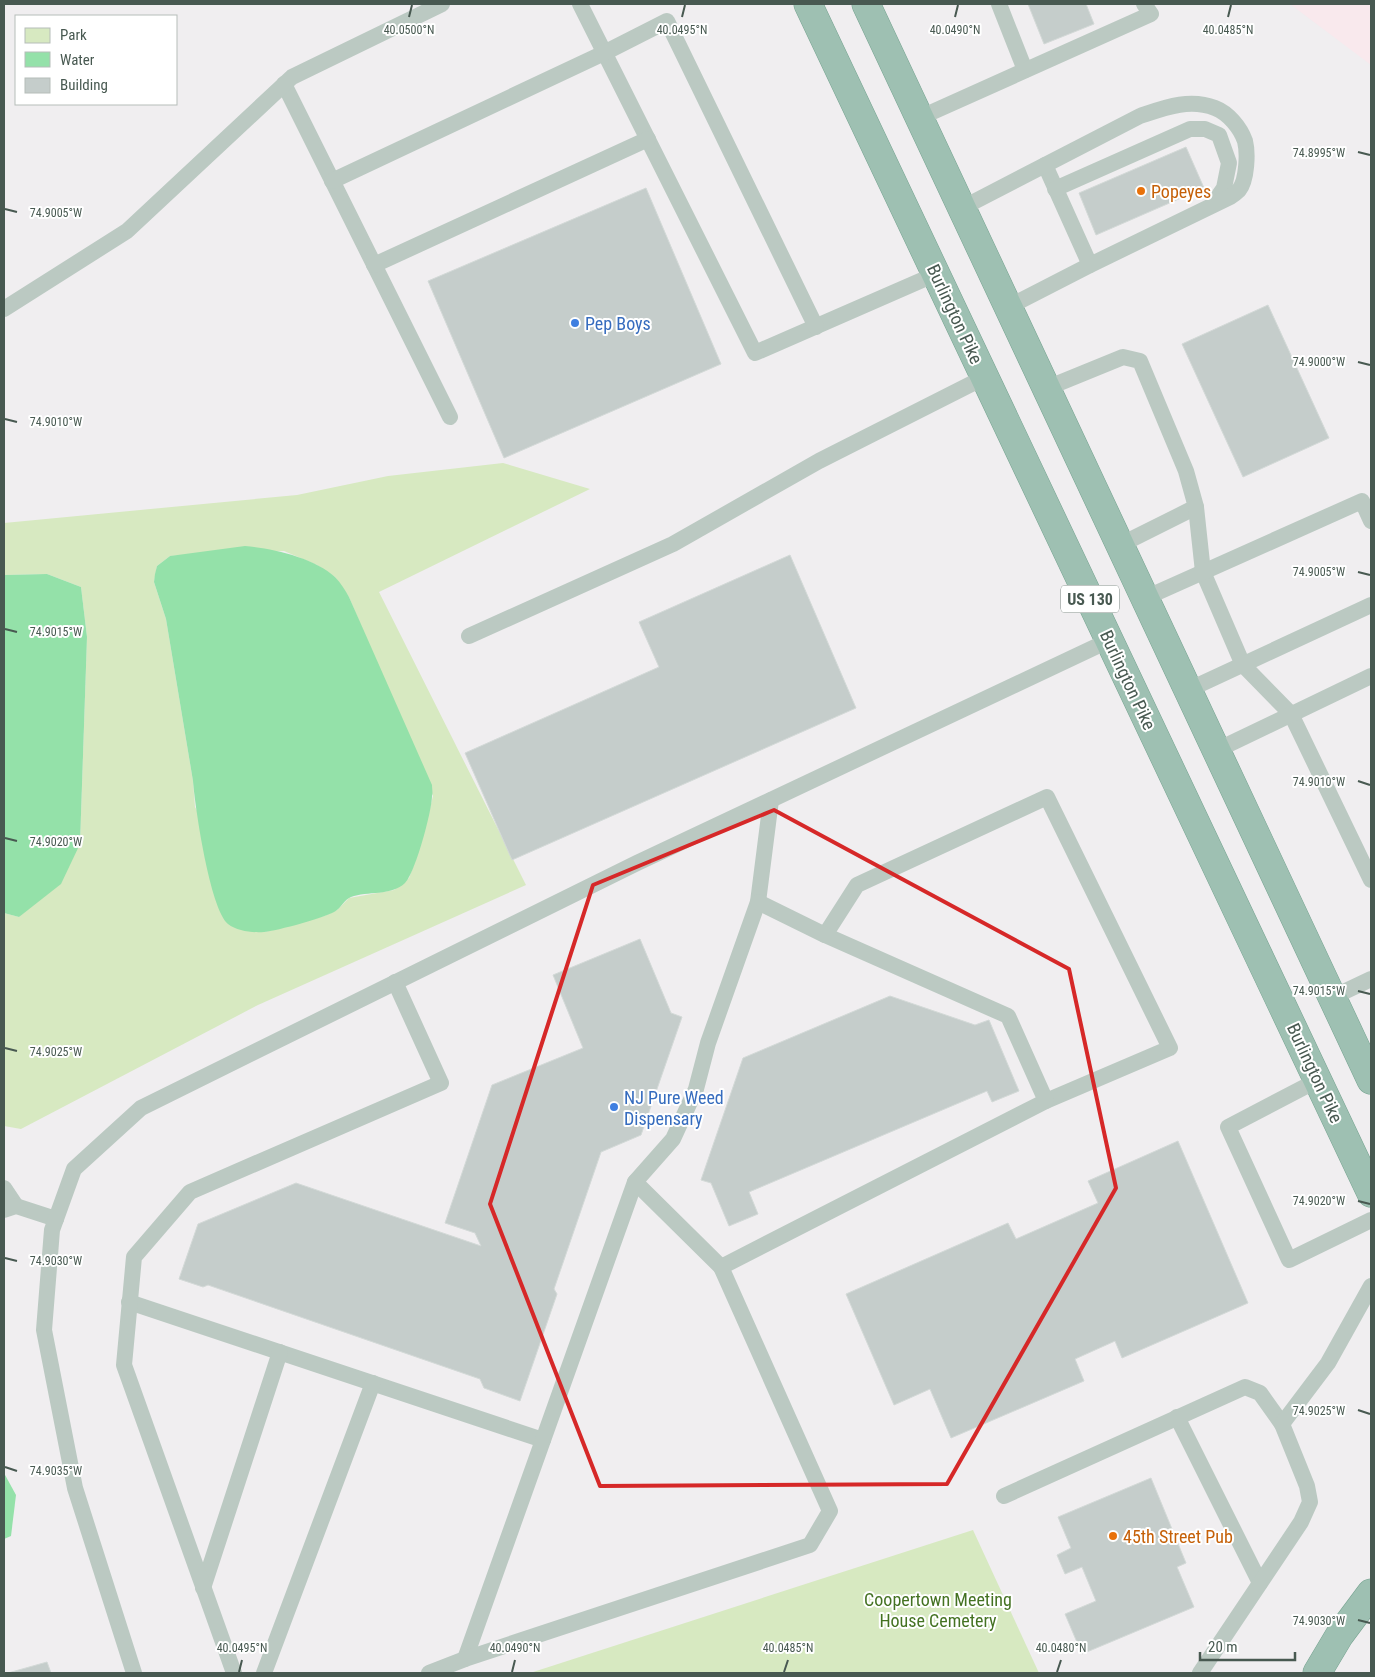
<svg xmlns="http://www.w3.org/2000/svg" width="1375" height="1677" font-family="'Roboto Condensed',sans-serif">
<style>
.commercial{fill:#f9e9ed}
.green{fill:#d7e9c1;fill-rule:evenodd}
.water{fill:#94e1a9}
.building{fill:#c5cdcb;stroke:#d3d9d7}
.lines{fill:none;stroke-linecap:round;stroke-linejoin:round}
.trunk-casing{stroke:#77a391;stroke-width:29}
.service{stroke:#bbc9c2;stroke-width:16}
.trunk{stroke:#9ec0b2;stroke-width:28}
.marked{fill:none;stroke:#d62828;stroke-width:4;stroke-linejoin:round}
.ticks{fill:none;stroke:#485951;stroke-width:2}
.food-dot{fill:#e8710a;stroke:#fff;stroke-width:2}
.shop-dot{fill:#3f7fe0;stroke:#fff;stroke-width:2}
.labels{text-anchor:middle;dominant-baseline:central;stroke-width:4;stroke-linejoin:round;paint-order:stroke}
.shield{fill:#fff;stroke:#7f8b85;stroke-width:1}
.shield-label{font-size:16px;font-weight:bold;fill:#485951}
.food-label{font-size:18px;fill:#c56008;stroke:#fff;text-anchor:start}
.street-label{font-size:18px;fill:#485951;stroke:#fff}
.shop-label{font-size:18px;fill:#366cbe;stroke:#fff;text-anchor:start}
.park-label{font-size:18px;fill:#447222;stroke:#fff}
.ticks-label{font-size:12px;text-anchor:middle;fill:#485951;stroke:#fff;stroke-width:4;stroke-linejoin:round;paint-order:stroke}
</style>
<rect width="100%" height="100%" fill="#f0eef0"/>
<path class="commercial" d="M1290,4H1371V65Z"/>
<g class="green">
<path d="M503,463L590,489L379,592L526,885L258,1005L21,1129L4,1126V913L19,917L80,844L87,637L81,587L47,574L4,575V523L297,495L388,476ZM284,551L317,565L335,577L349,597L433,796L430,808L417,856L409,878L394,890L349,898L337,910L324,916L265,932L195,807L193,781L166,619L154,582L157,566L170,556Z"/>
<path d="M973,1530L1039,1673H530Z"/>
</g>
<g class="water">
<path d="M245,546C272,548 315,558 335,577C341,583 345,590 349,597L432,785C432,788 433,793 432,796C432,811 415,874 405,883C392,896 367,891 351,897C344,900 342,906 337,910C329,917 276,931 264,932C253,933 237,931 228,924C210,909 195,807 193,781L166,619L154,582L155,574L157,566L170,556Z"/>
<path d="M47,574L81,587L87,637L80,844L61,884L19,917L4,913V575Z"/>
<path d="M4,1473L16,1495L11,1536L4,1539Z"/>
</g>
<g class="building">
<path d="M1028,4H1086L1094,24L1044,44Z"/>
<path d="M1186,147L1204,188L1096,235L1079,193Z"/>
<path d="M646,188L721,364L504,458L428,281Z"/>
<path d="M1268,305L1329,438L1243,477L1182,344Z"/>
<path d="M790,555L856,708L512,860L465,753L659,667L639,622Z"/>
<path d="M640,939L671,1013L682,1017L641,1135L601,1152L554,1289L557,1294L520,1401L484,1388L480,1379L208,1285L203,1287L179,1279L198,1224L296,1183L481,1246L475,1233L445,1223L492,1085L583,1048L553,975Z"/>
<path d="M890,996L975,1025L989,1020L1019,1091L992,1102L987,1091L749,1192L758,1214L729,1226L711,1183L701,1180L743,1058Z"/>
<path d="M1178,1141L1248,1303L1122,1358L1115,1341L1075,1359L1084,1381L951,1438L930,1389L894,1405L846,1294L1008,1223L1016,1239L1098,1203L1088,1181Z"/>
<path d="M1151,1478L1186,1563L1177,1567L1194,1607L1082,1654L1065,1614L1096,1601L1082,1567L1065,1574L1057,1555L1071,1548L1058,1517Z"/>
<path d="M47,1662L51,1673H8Z"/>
</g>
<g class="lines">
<defs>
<g id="trunk">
<path d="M808,4L1371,1193"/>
<path d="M866,4L1371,1080"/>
<path d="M1317,1673L1339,1636L1371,1593"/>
</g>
</defs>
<use href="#trunk" class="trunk-casing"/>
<g class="service">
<path d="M580,4L755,353L936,274"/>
<path d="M999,4L1025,70"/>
<path d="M284,84L450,417"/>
<path d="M919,118L1151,14L1144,4"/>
<path d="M1045,165L1090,265"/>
<path d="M332,181L604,53L667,21L816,327"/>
<path d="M1055,189L1190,129H1205L1219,135L1229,163L1224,188L1212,205"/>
<path d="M962,208L1140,116C1164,108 1189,98 1215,108C1228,113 1240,127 1245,141C1248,153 1247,180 1239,190C1237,192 1233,195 1230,197L1090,265L1008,307"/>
<path d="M374,265L648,139"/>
<path d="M4,309L127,231L292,77L442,4"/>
<path d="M1047,388L1123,357L1140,361L1186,471L1196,507L1120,545"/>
<path d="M1196,507L1203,572L1243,665L1291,714L1371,880"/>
<path d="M1145,598L1362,501L1371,521"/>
<path d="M469,636L673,544L819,461L985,377"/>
<path d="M1188,690L1371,605"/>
<path d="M1217,750L1371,676"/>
<path d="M825,935L857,885L1047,797L1170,1048L1046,1101"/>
<path d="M1333,997L1371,979"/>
<path d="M1318,1080L1228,1127L1289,1260L1371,1220"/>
<path d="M635,1182L721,1267"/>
<path d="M4,1188L16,1206"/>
<path d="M4,1210L16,1206L56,1219"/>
<path d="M129,1302L543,1440"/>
<path d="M1177,1417L1260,1583"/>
<path d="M1004,1496L1245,1387L1260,1393L1282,1424"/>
<path d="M203,1588L280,1352"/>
<path d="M465,1659L635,1182L673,1139L696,1089L708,1043L758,902L771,800"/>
<path d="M134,1673L75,1488L44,1330L52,1230L74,1169L141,1108L637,863L1110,640"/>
<path d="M234,1673L124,1365L134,1257L190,1192L441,1083L395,982"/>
<path d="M264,1673L373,1383"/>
<path d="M429,1673L465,1659L810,1545L830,1511L721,1267L1046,1101L1008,1016L825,935L758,902"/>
<path d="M1200,1673L1301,1522L1310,1502L1307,1486L1282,1424L1328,1363L1371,1286"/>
</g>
<use href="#trunk" class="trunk"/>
</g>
<path class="marked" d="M774,810L1069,969L1116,1188L947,1484L600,1486L490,1204L593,885Z"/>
<path class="ticks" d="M409,17L412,5M682,17L685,5M955,17L958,5M1228,17L1231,5M1358,152L1370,155M5,209L17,212M1358,362L1370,365M5,419L17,422M1358,572L1370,575M5,629L17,632M1358,781L1370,785M5,838L17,841M1358,991L1370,994M5,1048L17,1051M1358,1201L1370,1204M5,1258L17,1261M1358,1410L1370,1414M5,1467L17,1471M1358,1620L1370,1623M239,1672L242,1660M512,1672L515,1660M784,1672L788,1660M1057,1672L1061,1660"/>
<g class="food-dot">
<circle cx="1141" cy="191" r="5"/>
<circle cx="1113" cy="1536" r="5"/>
</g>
<g class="shop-dot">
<circle cx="575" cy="323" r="5"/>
<circle cx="614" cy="1107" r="5"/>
</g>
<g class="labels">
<rect class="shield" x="1061" y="585.5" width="58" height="27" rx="4"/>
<g class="shield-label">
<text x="1090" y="599">US 130</text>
</g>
<g class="food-label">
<text x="1151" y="191">Popeyes</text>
<text x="1123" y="1536">45th Street Pub</text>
</g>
<g class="street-label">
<text transform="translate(955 314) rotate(65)">Burlington Pike</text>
<text transform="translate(1128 680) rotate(65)">Burlington Pike</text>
<text transform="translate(1315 1073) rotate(65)">Burlington Pike</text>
</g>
<g class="shop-label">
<text x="585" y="323">Pep Boys</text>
<text x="624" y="1097">NJ Pure Weed<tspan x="624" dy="21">Dispensary</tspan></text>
</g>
<g class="park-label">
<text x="938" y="1599">Coopertown Meeting<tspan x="938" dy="21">House Cemetery</tspan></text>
</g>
</g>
<g class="ticks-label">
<text x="409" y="34">40.0500°N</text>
<text x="682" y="34">40.0495°N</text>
<text x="955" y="34">40.0490°N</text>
<text x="1228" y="34">40.0485°N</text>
<text x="1319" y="157">74.8995°W</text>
<text x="56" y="217">74.9005°W</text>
<text x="1319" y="366">74.9000°W</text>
<text x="56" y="426">74.9010°W</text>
<text x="1319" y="576">74.9005°W</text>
<text x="56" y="636">74.9015°W</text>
<text x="1319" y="786">74.9010°W</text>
<text x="56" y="846">74.9020°W</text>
<text x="1319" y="995">74.9015°W</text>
<text x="56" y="1056">74.9025°W</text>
<text x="1319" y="1205">74.9020°W</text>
<text x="56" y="1265">74.9030°W</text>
<text x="1319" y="1415">74.9025°W</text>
<text x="56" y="1475">74.9035°W</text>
<text x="1319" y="1625">74.9030°W</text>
<text x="242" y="1652">40.0495°N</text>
<text x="515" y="1652">40.0490°N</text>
<text x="788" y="1652">40.0485°N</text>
<text x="1061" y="1652">40.0480°N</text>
</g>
<rect width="1375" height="1677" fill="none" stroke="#485951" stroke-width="10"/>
<rect x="15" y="15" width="162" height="90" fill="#ffffff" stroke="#b6bdb9"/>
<rect x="25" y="28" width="25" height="15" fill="#d7e9c1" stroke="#b6bdb9"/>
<text x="60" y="40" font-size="15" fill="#485951">Park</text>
<rect x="25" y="52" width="25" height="15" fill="#94e1a9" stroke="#b6bdb9"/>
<text x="60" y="65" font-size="15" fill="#485951">Water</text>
<rect x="25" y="78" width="25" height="15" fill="#c5cdcb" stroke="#b6bdb9"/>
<text x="60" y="90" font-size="15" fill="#485951">Building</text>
<path d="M1200 1652v8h95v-8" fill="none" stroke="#485951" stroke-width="2.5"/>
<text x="1208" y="1652" font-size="15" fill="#485951" stroke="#ffffff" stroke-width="4" paint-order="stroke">20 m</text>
</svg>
